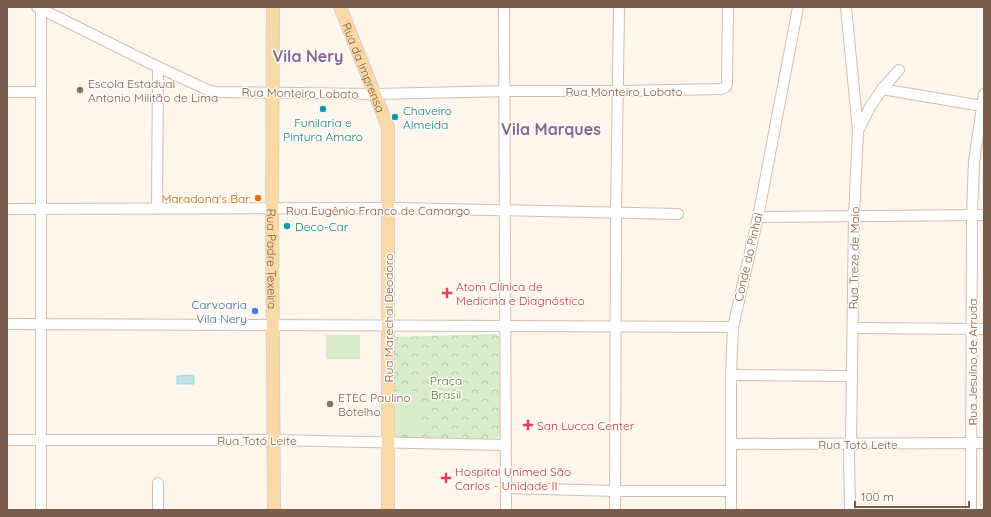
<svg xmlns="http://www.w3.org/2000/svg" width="991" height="517" font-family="Quicksand,sans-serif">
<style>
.forest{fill:url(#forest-crowns)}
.pitch{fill:#d8ecc9}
.water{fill:#bfe3e8;stroke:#a5d3da}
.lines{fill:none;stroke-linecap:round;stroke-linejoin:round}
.minor-casing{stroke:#d1beb0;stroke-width:12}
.major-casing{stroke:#dad1cd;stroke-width:14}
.minor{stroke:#fff;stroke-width:10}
.major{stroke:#fbd9a5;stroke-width:12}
.education-dot{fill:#8d6e63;stroke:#fffaf3;stroke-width:1.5}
.culture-dot{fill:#0f9aa8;stroke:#fffaf3;stroke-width:1.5}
.food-dot{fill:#e8710a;stroke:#fffaf3;stroke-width:1.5}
.health-dot{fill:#e0444e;stroke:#fffaf3;stroke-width:1.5}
.shop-dot{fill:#3f7fe0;stroke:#fffaf3;stroke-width:1.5}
.labels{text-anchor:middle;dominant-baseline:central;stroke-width:3;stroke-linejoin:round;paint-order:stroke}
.street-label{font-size:12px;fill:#7a5c4d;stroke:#fffaf3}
.education-label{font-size:12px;fill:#785e54;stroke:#fffaf3;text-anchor:start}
.culture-label{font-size:12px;fill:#0d838f;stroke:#fffaf3;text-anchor:start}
.food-label{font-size:12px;fill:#c56008;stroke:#fffaf3;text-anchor:end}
.health-label{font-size:12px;fill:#be3a42;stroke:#fffaf3;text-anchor:start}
.shop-label{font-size:12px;fill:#366cbe;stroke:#fffaf3;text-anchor:end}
.park-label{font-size:12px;fill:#537a41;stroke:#fffaf3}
.district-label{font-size:16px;font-weight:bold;fill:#846695;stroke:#fffaf3}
</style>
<defs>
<pattern id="forest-crowns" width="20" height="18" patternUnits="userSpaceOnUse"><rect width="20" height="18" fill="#d8ecc9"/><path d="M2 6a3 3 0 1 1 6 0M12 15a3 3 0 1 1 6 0" fill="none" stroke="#b4c2a5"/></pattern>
</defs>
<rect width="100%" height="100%" fill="#fdf6ec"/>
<path class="forest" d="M495,334L499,336L500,434L498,437L494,439H399L394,437L393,434L394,340L395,337Z"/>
<g class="pitch">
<rect x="326" y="335" width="34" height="24"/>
<path d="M395,391H419L418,431H395Z"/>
</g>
<path class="water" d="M194,375V384H177V376Z"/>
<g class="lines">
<defs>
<g id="minor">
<path d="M37,7L158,67L208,90L216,92L376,94L510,91H618L721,89L726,87L727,84L728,7"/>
<path d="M41,7V510"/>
<path d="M504,7L506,510"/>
<path d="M846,7L858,131L854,216L851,444L849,452L850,510"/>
<path d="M882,89L982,106"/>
<path d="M7,92H41"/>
<path d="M858,131L870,107L882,89L899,70"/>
<path d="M7,209L399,208L678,214"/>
<path d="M157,209L158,67"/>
<path d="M758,217L984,215"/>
<path d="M7,324L733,327"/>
<path d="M853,328L984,329"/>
<path d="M731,375L852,376"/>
<path d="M7,440H273L506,445"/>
<path d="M731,444L984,443"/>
<path d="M158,483V510"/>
<path d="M506,488L615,491H731"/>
<path d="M615,510L616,213L619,7"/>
<path d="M731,510V375L733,327L758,217L798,7"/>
<path d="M971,510L972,215L974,161L984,94"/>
</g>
<g id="major">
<path id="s1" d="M273,7L272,209L274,510"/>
<path id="s2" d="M340,7L388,127V510"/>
</g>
</defs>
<use href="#minor" class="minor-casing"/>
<use href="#major" class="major-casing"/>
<use href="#minor" class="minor"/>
<use href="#major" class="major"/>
</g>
<g class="education-dot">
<circle cx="80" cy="90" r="4"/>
<circle cx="330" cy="404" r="4"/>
</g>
<g class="culture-dot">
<circle cx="323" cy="109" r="4"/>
<circle cx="395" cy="117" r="4"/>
<circle cx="287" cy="226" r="4"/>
</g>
<circle class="food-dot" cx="258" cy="198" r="4"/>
<g class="health-dot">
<path d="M445 287h4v4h4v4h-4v4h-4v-4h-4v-4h4z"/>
<path d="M526 419h4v4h4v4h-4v4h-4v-4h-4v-4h4z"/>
<path d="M444 472h4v4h4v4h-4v4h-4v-4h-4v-4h4z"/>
</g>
<circle class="shop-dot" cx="255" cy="311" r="4"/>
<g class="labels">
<g class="street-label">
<text stroke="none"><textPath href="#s2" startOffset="65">Rua da Imprensa</textPath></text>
<text x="624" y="91">Rua Monteiro Lobato</text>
<text transform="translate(300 93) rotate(1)">Rua Monteiro Lobato</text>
<text x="378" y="210">Rua Eugênio Franco de Camargo</text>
<text transform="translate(748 257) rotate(-77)">Conde do Pinhal</text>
<text transform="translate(854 258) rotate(-89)">Rua Treze de Maio</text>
<text stroke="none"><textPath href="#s1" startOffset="252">Rua Padre Texeira</textPath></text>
<text transform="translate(388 318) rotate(-90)">Rua Marechal Deodoro</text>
<text transform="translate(972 362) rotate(-90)">Rua Jesuíno de Arruda</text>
<text x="257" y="440">Rua Totó Leite</text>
<text x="858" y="444">Rua Totó Leite</text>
</g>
<g class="education-label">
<text x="88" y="83">Escola Estadual<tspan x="88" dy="14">Antonio Militão de Lima</tspan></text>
<text x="338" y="397">ETEC Paulino<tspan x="338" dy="14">Botelho</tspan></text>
</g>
<g class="culture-label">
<text x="403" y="110">Chaveiro<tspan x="403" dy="14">Almeida</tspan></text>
<text x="323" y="122" text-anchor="middle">Funilaria e<tspan x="323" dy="14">Pintura Amaro</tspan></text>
<text x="295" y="226">Deco-Car</text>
</g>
<g class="food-label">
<text x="250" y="198">Maradona's Bar</text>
</g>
<g class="health-label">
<text x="456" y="286">Atom Clínica de<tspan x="456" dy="14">Medicina e Diagnóstico</tspan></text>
<text x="537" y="425">San Lucca Center</text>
<text x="455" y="471">Hospital Unimed São<tspan x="455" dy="14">Carlos - Unidade II</tspan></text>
</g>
<g class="shop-label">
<text x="247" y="304">Carvoaria<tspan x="247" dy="14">Vila Nery</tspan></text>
</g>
<g class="park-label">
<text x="446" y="380">Praça<tspan x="446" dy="14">Brasil</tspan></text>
</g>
<g class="district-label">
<text x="308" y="56">Vila Nery</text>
<text x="551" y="129">Vila Marques</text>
</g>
</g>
<rect width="991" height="517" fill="none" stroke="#7a5c4d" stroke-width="16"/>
<path d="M855 501v6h114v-6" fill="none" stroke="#7a5c4d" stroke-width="2"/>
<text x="861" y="501" font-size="12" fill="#7a5c4d" stroke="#fffaf3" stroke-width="3" paint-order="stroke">100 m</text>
</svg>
